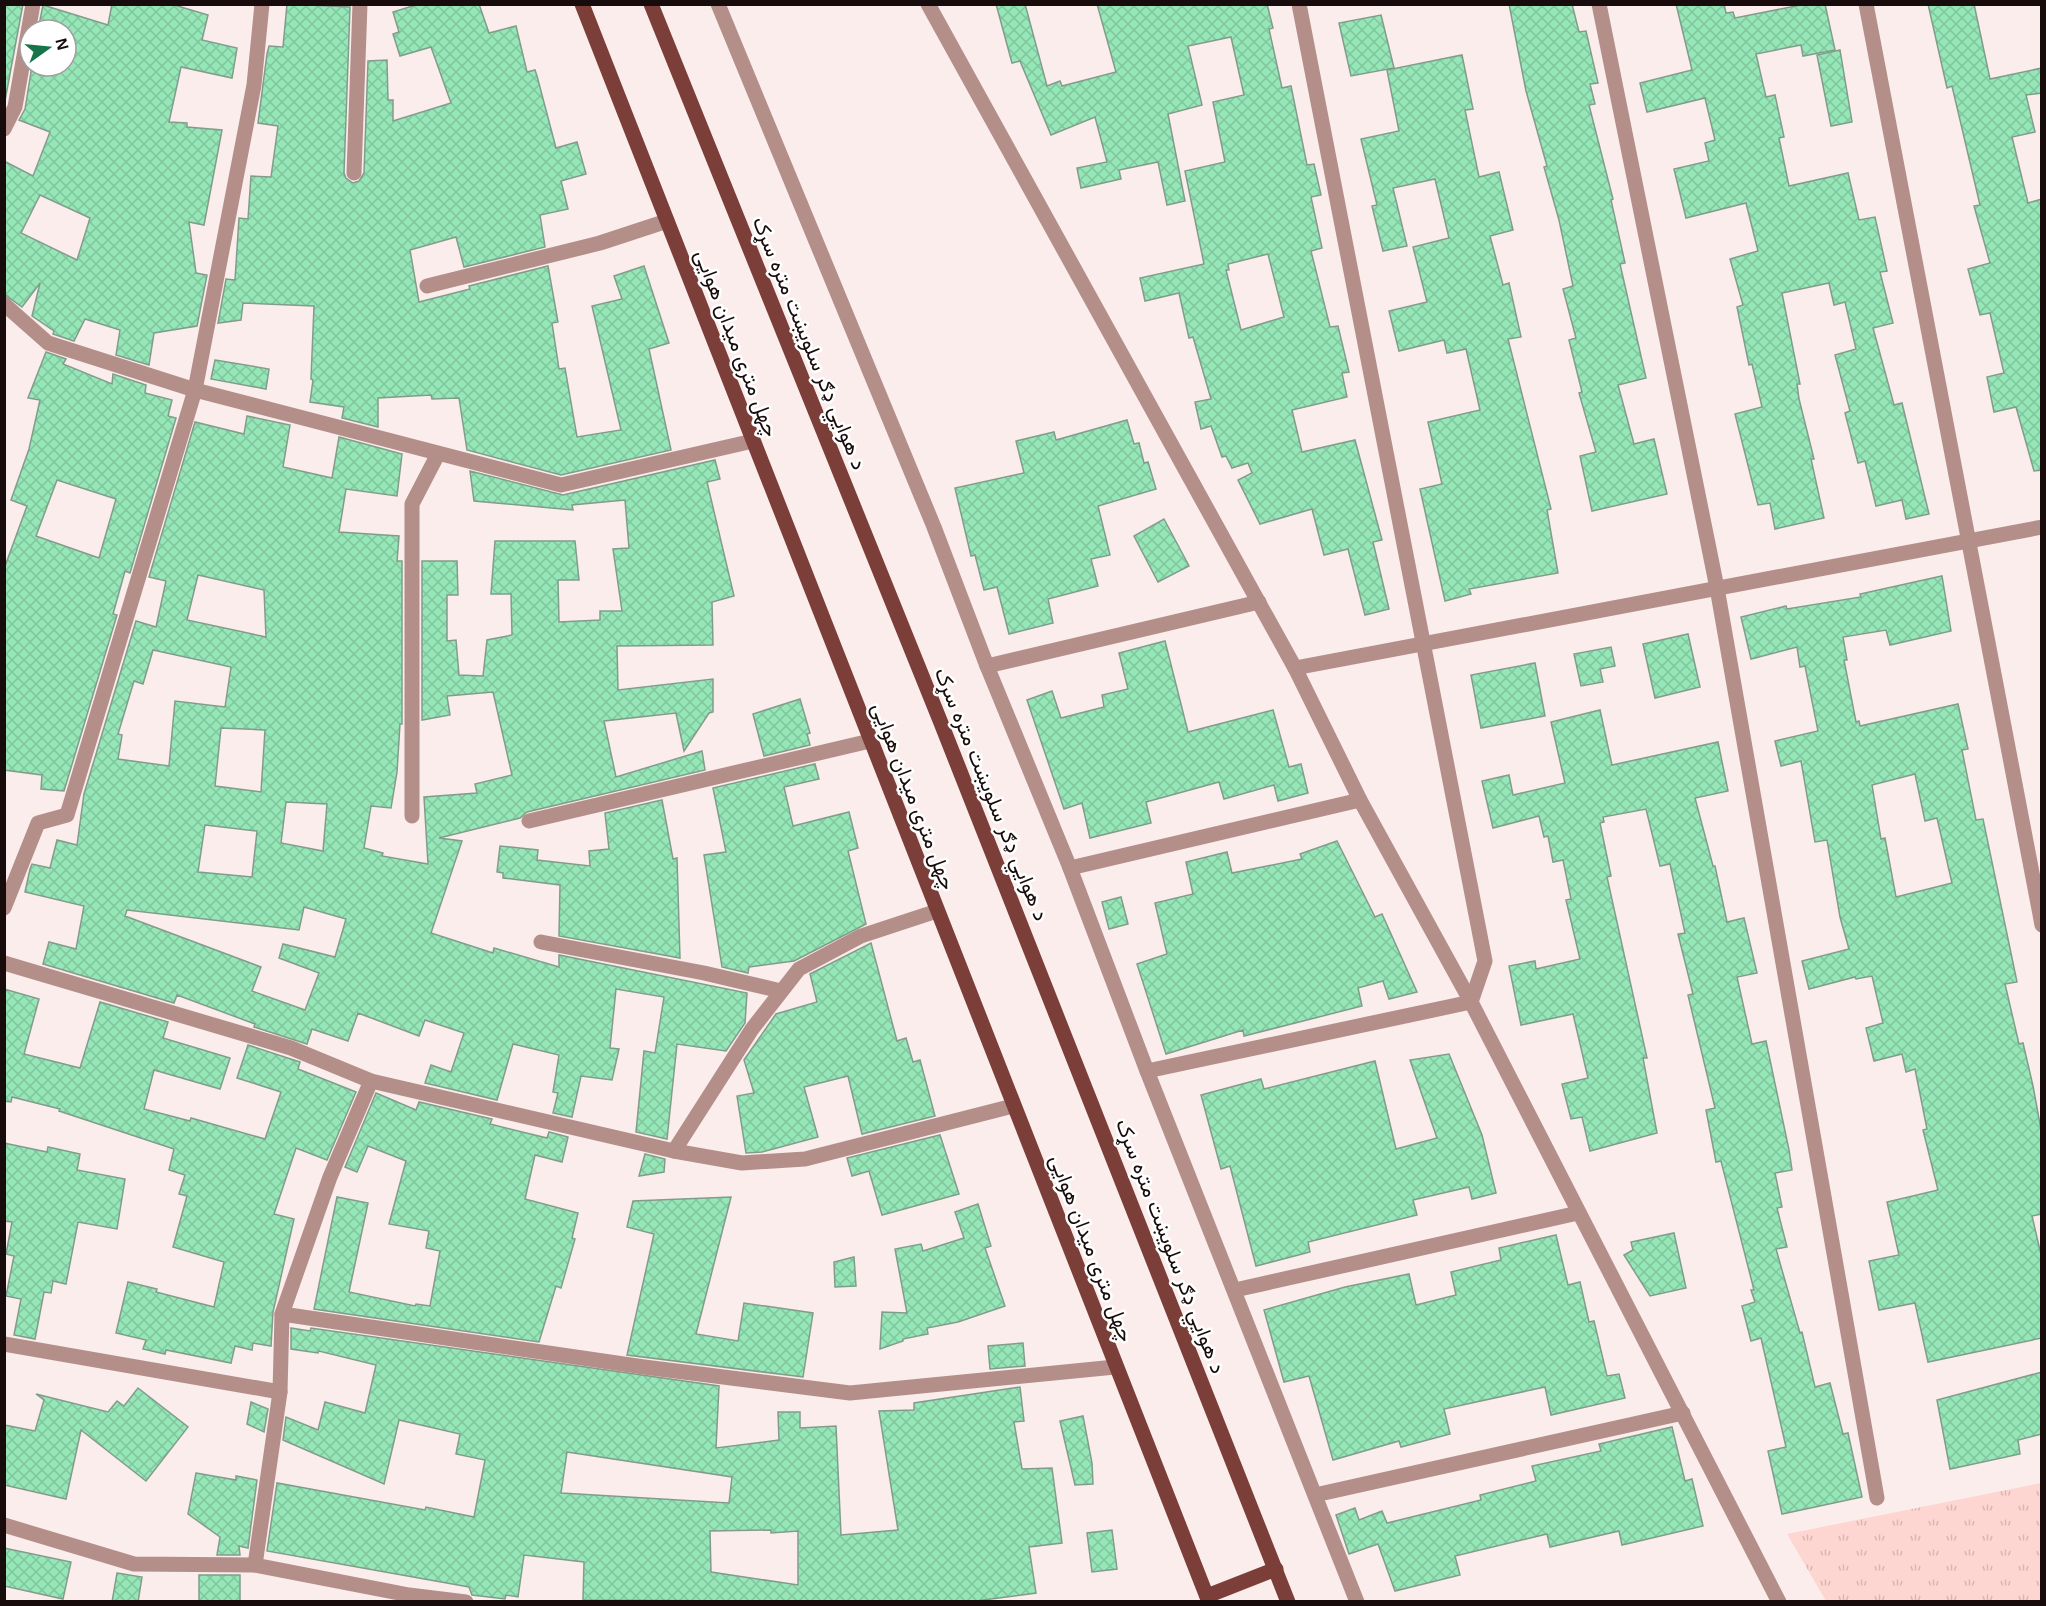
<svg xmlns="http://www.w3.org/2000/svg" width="2046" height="1606" font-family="Helvetica,Vazirmatn,sans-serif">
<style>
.park{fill:url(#park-tufts)}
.building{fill:url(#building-cross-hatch);stroke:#829c8c;stroke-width:1.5;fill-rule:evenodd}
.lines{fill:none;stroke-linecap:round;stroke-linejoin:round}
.minor{stroke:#b48f8a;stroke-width:15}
.major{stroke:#7c3e38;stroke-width:15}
.labels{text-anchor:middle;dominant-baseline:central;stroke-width:5;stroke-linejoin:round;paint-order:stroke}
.street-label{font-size:21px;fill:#170c0b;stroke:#fff}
</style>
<defs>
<pattern id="park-tufts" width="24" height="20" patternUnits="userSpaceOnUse" patternTransform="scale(1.5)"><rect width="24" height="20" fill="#fed6d1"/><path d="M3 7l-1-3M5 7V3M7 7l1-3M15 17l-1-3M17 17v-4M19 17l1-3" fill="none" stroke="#d9b6b2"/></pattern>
<pattern id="building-cross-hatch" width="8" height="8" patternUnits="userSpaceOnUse" patternTransform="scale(1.5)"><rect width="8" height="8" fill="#96e7b8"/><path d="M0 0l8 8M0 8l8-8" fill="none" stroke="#81c59d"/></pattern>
</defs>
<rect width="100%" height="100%" fill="#faedeb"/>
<path class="park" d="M2041,1483V1601H1826L1787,1534Z"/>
<g class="building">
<path d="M4,4H23L4,106Z"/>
<path d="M112,4H171L208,15L202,40L237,48L232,78L181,67L169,122L187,123V127L222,130L204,225L189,222L196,273L207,275L197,326L154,333L149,365L116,355L120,330L85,319L74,341L53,334L54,331L32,316L40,283L22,307L4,294V161L33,176L50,132L19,120L25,109L32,66H66V30H38L43,5L108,25ZM40,195L90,218L77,260L21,233Z"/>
<path d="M287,4L350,7L344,173L346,178L353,183L359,181L364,173L368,61L387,60L388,100H393V121L451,103L431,47L400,56L393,34L399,32L393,12L419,4H479L489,33L516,26L527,72L535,70L537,76L556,148L577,142L586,174L561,181L568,209L540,215L545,247L464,267L456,237L410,250L419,302L470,289L469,286L548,266L558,322L552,323L559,369L565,368L577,437L621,430L592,306L622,299L614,276L644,266L669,343L649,349L671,450L561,475L467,450L459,398L432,399L431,395L378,398V427L342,418L344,407L310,402L313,380L311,379L314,306L243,303L241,320L218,323L226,279L235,280L239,218L248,219L251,176L271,177L278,126L258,123L267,54L269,46L283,47Z"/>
<path d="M996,4H1025L1047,86L1060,81L1062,86L1116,72L1097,4H1267L1273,28L1269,29L1282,88L1291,86L1307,165L1314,164L1321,195L1311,197L1322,248L1311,251L1330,327L1338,326L1349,372L1342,373L1347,397L1292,410L1302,452L1355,440L1382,540L1373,542L1389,609L1365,615L1348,549L1324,555L1312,509L1260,524L1238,480L1252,473L1248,463L1232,468L1226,456L1222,457L1211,426L1201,429L1195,402L1211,399L1193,337L1189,338L1179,293L1145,301L1140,278L1204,264L1185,171L1225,162L1213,102L1244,95L1231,37L1188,46L1202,105L1168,114L1185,201L1167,205L1158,162L1119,170L1121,179L1081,188L1077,168L1107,162L1095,117L1051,135L1020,61L1012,63ZM1268,254L1284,317L1241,330L1226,270H1229L1228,264Z"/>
<path d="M1509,4H1572L1579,32L1586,31L1598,83L1590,84L1595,104L1589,105L1613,199L1611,200L1625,263L1620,264L1646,378L1618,385L1634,444L1654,439L1667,494L1592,511L1580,456L1596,452L1579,393L1582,392L1569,340L1576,338L1563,289L1573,286L1559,220L1544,167L1547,166L1526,91Z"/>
<path d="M1676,4H1724L1726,13L1733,12L1735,18L1806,4H1825L1835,50L1803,56L1801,45L1756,54L1766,97L1775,95L1784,137L1779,138L1789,186L1848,173L1859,220L1875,217L1887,271L1880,272L1893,323L1873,328L1894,405L1902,403L1929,514L1906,519L1902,500L1876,506L1865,461L1858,463L1845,413L1850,411L1835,355L1856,349L1845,302L1834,305L1829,283L1782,293L1800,384H1797L1799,399L1814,459H1811L1824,518L1775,529L1770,503L1758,505L1735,414L1762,407L1752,364L1749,365L1737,307L1743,305L1730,259L1758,251L1746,203L1686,218L1674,169L1709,161L1705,143L1715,140L1705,98L1647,112L1640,83L1692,70Z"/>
<path d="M1928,4H1974L1990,79L2042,68V93L2026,95L2035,132L2012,137L2028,203L2042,199V470L2034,471L2016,407L1994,412L1987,377L2004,373L1990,313L1980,315L1968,269L1990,263L1974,206L1980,205L1952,86L1947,88Z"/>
<path d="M1381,15L1394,68L1351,76L1339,23Z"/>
<path d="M1840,50L1852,122L1831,126L1817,55Z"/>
<path d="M1462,55L1473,109L1465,110L1479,177L1499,172L1513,230L1490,236L1503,285L1509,283L1521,337L1508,339L1551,509L1547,510L1558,573L1469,589L1471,594L1445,601L1420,489L1442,484L1428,422L1480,410L1466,349L1447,353L1444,340L1399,351L1389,311L1427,302L1413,247L1449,238L1435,179L1393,188L1407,246L1383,251L1372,206L1377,205L1361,139L1399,131L1387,70Z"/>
<path d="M46,352L66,359L63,364L112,384L113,374L146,385L145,393L172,400L168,416L176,418L130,573L125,571L113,614L117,615L64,791L41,789L42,775L4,770V569L27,506L11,500L29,449L40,400L28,398ZM57,480L116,499L99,558L36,536Z"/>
<path d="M215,360L269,369L266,389L211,379Z"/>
<path d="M247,416L290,425L283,467L332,478L339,437L402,454L397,496L346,489L339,532L399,536L397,561H402V724H400L397,772L391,808L371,806L364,848L383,853L382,856L428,864L424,797L477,793L475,784L512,775L493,692L447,696L450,715L422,720V561H457L458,595H447V641L456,640L459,675L483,676L487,640L512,635L511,594H491L495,541H575L579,580H558L559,622L600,620V611H622L613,549L629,548L625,500L572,505L573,510L474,501L470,471L563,495L715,460L720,479L707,482L734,596L712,602L713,645L617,646L618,690L713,679V712L709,713L684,751L676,713L604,721L616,777L702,751L705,770L527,812L520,818L439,838L462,841L431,933L493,953L494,948L559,967V955L747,993L745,1023L726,1051L677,1044L667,1139L636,1132L644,1051L655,1053L664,997L616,989L610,1048L619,1049L612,1080L581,1076L572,1117L553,1113L558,1093L553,1092L559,1055L513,1044L497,1100L425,1083L431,1065L451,1072L464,1033L425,1020L419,1036L358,1013L348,1041L312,1029L307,1044L254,1027L255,1024L177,995L174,1003L43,964L49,942L76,949L84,906L25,892L30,869L32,864L50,868L57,840L77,845L84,794L136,621L156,627L166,581L149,577L195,422L244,434ZM198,575L264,590L266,637L187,620ZM153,650L231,667L225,707L175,701L169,766L118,759L122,735L118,734L134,681L143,684ZM221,728L265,730L261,792L215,786ZM286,802L327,804L323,851L281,843ZM205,825L257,831L252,877L198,872ZM304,907L346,919L335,957L283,944L279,958L319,973L305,1010L252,991L261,967L125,916L127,910L299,930Z"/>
<path d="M1127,420L1134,444L1139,443L1144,463L1148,462L1156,489L1098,506L1110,555L1091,559L1098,586L1048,599L1053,623L1009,634L997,587L984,590L975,555L971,556L955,488L1024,473L1016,441L1054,432L1056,440Z"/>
<path d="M1164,519L1189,566L1158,582L1134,536Z"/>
<path d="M1942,576L1951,631L1890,645L1886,630L1843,637L1847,660H1844L1856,722L1859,721L1860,726L1958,704L1968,749L1962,750L1976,820L1983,819L2017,982L2005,984L2019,1044L2023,1043L2033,1086L2042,1135V1214L2032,1216L2042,1259V1338L1928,1362L1915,1303L1879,1310L1869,1261L1899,1255L1887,1202L1938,1190L1923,1130L1927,1129L1915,1069L1906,1072L1902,1054L1874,1061L1866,1028L1883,1023L1872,976L1856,979L1855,977L1809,989L1802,961L1849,949L1840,917L1827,840L1815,842L1801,761L1781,766L1775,741L1818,731L1805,666L1800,667L1797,647L1751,659L1741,617L1786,606L1787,609L1861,597L1860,594ZM1915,774L1925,821L1937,818L1952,883L1896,897L1885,838L1881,839L1872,785Z"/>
<path d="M1688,634L1700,687L1655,698L1643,644Z"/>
<path d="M1165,641L1188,732L1273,710L1289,767L1301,764L1308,793L1278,801L1274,785L1224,799L1219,782L1146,802L1151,823L1090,838L1082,803L1064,809L1027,700L1052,691L1061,718L1104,707L1102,695L1128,689L1119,653Z"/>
<path d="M1611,647L1615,666L1600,669L1603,682L1581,686L1574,654Z"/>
<path d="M1535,663L1545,716L1481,728L1471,675Z"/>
<path d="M800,699L810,733L807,734L810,745L764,756L753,714Z"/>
<path d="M1600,710L1612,765L1718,742L1728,791L1695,798L1713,866H1715L1727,922L1744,918L1757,973L1737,977L1752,1044L1766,1041L1789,1150L1792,1170L1775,1173L1782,1207L1777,1208L1787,1247L1776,1249L1800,1333L1802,1332L1815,1387L1830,1383L1843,1434L1848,1433L1862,1497L1782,1514L1768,1451L1786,1447L1761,1338L1751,1341L1742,1306L1755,1302L1751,1290H1754L1721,1161L1716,1162L1706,1110L1715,1108L1688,995L1693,994L1678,934L1685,933L1670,864L1660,866L1646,809L1603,817L1604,822L1600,823L1611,876L1607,877L1647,1058H1643L1657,1133L1590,1151L1582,1117L1571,1119L1562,1084L1588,1078L1573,1014L1521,1025L1509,966L1535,961L1536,969L1580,959L1566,900L1571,899L1563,860L1553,862L1548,836L1544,837L1539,816L1493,828L1482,781L1509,775L1513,795L1565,783L1551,722Z"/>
<path d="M815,764L819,779L784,787L793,826L849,812L858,848L848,851L866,924L794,961L749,967L748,973L722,967L704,855L726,852L713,788Z"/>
<path d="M662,800L673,859L677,858L680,958L559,936L560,885L503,878V873L497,872L500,846L538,850L537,860L590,866L589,851L609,849L605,813Z"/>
<path d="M1337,841L1375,917L1382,914L1417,992L1389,999L1383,981L1358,988L1362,1006L1244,1036L1243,1030L1166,1054L1137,964L1167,954L1155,903L1193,894L1186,862L1227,852L1232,873L1302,859L1300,854Z"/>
<path d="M1121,897L1128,924L1109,929L1102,902Z"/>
<path d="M871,943L897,1041L906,1038L913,1062L920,1060L935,1116L862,1134L848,1076L804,1087L818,1137L762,1152L746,1153L737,1096L754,1093L744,1060L776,1014L817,1002L810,974Z"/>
<path d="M4,989L39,999L24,1054L80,1068L100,1002L168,1022L163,1038L230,1058L220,1089L154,1070L144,1109L190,1121L191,1118L265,1139L281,1092L237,1078L248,1045L300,1062L298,1069L356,1092L327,1160L296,1148L274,1214L294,1219L273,1312L271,1346L253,1343L252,1350L235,1346L231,1363L166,1350L165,1354L143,1349L146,1340L116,1333L128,1282L157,1289L156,1292L214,1307L224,1262L173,1247L187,1196L179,1194L185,1175L169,1170L174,1149L59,1111L60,1109L12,1097L11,1102L4,1101Z"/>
<path d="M1449,1054L1482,1135L1496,1193L1472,1199L1469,1187L1413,1200L1417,1215L1308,1242L1310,1252L1256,1266L1230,1166L1221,1169L1201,1095L1261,1079L1264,1089L1375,1061L1396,1149L1437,1138L1410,1060Z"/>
<path d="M376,1093L416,1110L419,1102L492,1119L490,1124L547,1138L549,1132L568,1137L562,1162L535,1155L525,1199L578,1213L572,1238L575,1239L561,1288L556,1286L539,1342L314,1309L337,1197L368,1203L349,1292L415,1306L416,1304L430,1306L440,1251L426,1248L429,1231L389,1224L406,1161L368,1146L357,1172L345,1167Z"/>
<path d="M940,1135L959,1194L882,1215L869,1171L852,1176L847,1158Z"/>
<path d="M4,1143L47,1152L48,1147L80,1154L77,1170L125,1179L117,1229L78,1222L66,1284L53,1281L51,1293L44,1292L35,1339L14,1335L21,1299L6,1296L14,1256L6,1254L12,1222L4,1221Z"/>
<path d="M645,1154L665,1159L664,1172L639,1176Z"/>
<path d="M731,1197L696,1334L738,1341L744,1303L813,1313L803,1377L627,1355L654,1234L627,1227L633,1201Z"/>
<path d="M978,1204L991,1246L985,1248L1005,1306L958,1322L927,1328L928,1334L903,1339V1341L880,1349L882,1312L907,1313L895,1249L921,1244L923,1251L964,1238L955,1212Z"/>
<path d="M1674,1233L1686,1288L1650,1296L1624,1255L1633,1250L1631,1242Z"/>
<path d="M1556,1235L1568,1285L1580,1282L1589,1322L1594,1321L1607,1376L1619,1374L1625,1398L1551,1415L1545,1387L1444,1409L1450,1434L1401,1447L1399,1441L1333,1460L1309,1376L1284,1382L1264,1310L1345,1287L1409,1274L1416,1305L1456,1295L1451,1272L1501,1260L1499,1248Z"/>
<path d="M854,1257L856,1286L835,1287L834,1262Z"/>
<path d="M291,1328L310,1331L311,1328L719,1386L716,1448L779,1440L778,1412H800V1428L836,1426L841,1535L898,1530L879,1411L914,1410V1403L1020,1387L1024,1421L1014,1422L1022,1469L1052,1468L1062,1543L1029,1547L1036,1593L968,1602L583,1600L584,1562L524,1555L518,1597L506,1595L505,1599L472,1595L469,1587L267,1551L277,1483L425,1510L426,1507L474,1517L485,1460L456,1454L460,1434L399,1420L384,1484L283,1440L286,1417L318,1430L325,1402L365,1413L376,1365L319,1351L318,1353L291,1349ZM567,1452L732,1477L729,1503L561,1493ZM771,1530V1533L798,1531V1585L711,1572L710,1531Z"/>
<path d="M1023,1343L1025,1366L990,1369L988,1346Z"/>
<path d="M2042,1372V1434L2018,1440L2020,1454L1950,1469L1937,1400Z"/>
<path d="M138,1388L188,1427L146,1481L81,1430L66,1499L4,1485V1425L35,1431L44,1400L36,1394L108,1412L117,1401L124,1406Z"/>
<path d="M251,1402L268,1409L264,1432L247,1424Z"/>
<path d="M1083,1416L1092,1463L1093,1484L1075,1485L1060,1421Z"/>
<path d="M1672,1427L1685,1481L1692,1479L1703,1526L1622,1545L1619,1531L1550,1547L1547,1534L1455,1556L1460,1575L1395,1591L1378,1544L1349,1554L1336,1515L1355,1508L1359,1520L1382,1511L1387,1523L1481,1500L1480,1495L1536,1481L1532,1466L1601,1451L1599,1444Z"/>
<path d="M196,1473L236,1480V1476L257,1480L248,1548L239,1546L240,1555H217L220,1537L188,1514Z"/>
<path d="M1112,1530L1117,1569L1092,1572L1087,1533Z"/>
<path d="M4,1548L71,1562L63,1599L4,1586Z"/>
<path d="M117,1573L142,1577L138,1602H112Z"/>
<rect x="199" y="1575" width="41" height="27"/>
</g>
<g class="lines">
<g class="minor">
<path d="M718,4L934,527L987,666L1070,868L1147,1071L1357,1602"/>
<path d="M928,4L1295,668L1360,800L1471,1002L1779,1602"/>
<path d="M1599,4L1717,588L1877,1498"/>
<path d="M1866,4L2042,925"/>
<path d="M4,129L15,107L33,4"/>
<path d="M354,173L360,4"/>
<path d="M427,286L600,243L667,221"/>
<path d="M4,304L48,343L195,390L561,485L753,441"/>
<path d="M987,666L1259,602"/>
<path d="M1295,668L2042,527"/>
<path d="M412,816V504L438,454"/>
<path d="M529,821L870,741"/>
<path d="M1070,868L1360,800"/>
<path d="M4,908L38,823L67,815L195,390L254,85L262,4"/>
<path d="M541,942L704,973L781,991"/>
<path d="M4,963L291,1048L371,1081L674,1151L742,1163L805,1159L1013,1106"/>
<path d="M1147,1071L1471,1002L1485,961L1299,4"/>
<path d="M674,1151L752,1029L799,969L861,936L937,911"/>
<path d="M1235,1290L1578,1213"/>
<path d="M282,1314L644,1367L850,1393L1115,1367"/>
<path d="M4,1344L280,1392"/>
<path d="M1315,1495L1683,1413"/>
<path d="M4,1525L134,1564L255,1565L409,1595L466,1602"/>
<path d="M255,1565L280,1392L282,1314L330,1177L371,1081"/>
</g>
<g class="major">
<path d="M582,4L1209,1602"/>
<path d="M651,4L941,723L1288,1602"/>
<path d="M1207,1596L1276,1569"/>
</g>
</g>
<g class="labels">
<g class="street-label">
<text transform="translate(737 343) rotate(69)">چهل متری میدان هوایی</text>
<text transform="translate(810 343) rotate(68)">د هوايي ډګر سلویښت متره سړک</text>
<text transform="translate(992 794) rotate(68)">د هوايي ډګر سلویښت متره سړک</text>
<text transform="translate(914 796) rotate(69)">چهل متری میدان هوایی</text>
<text transform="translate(1171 1246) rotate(69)">د هوايي ډګر سلویښت متره سړک</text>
<text transform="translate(1092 1248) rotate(69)">چهل متری میدان هوایی</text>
</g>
</g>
<rect width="2046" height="1606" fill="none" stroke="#170c0b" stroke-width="12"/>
<g transform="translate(48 48) rotate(75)"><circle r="28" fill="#ffffff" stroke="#a29e9d" stroke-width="1.5"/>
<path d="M0-4.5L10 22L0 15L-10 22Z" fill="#17754b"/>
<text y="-9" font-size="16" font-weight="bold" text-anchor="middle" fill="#170c0b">N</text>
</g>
</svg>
